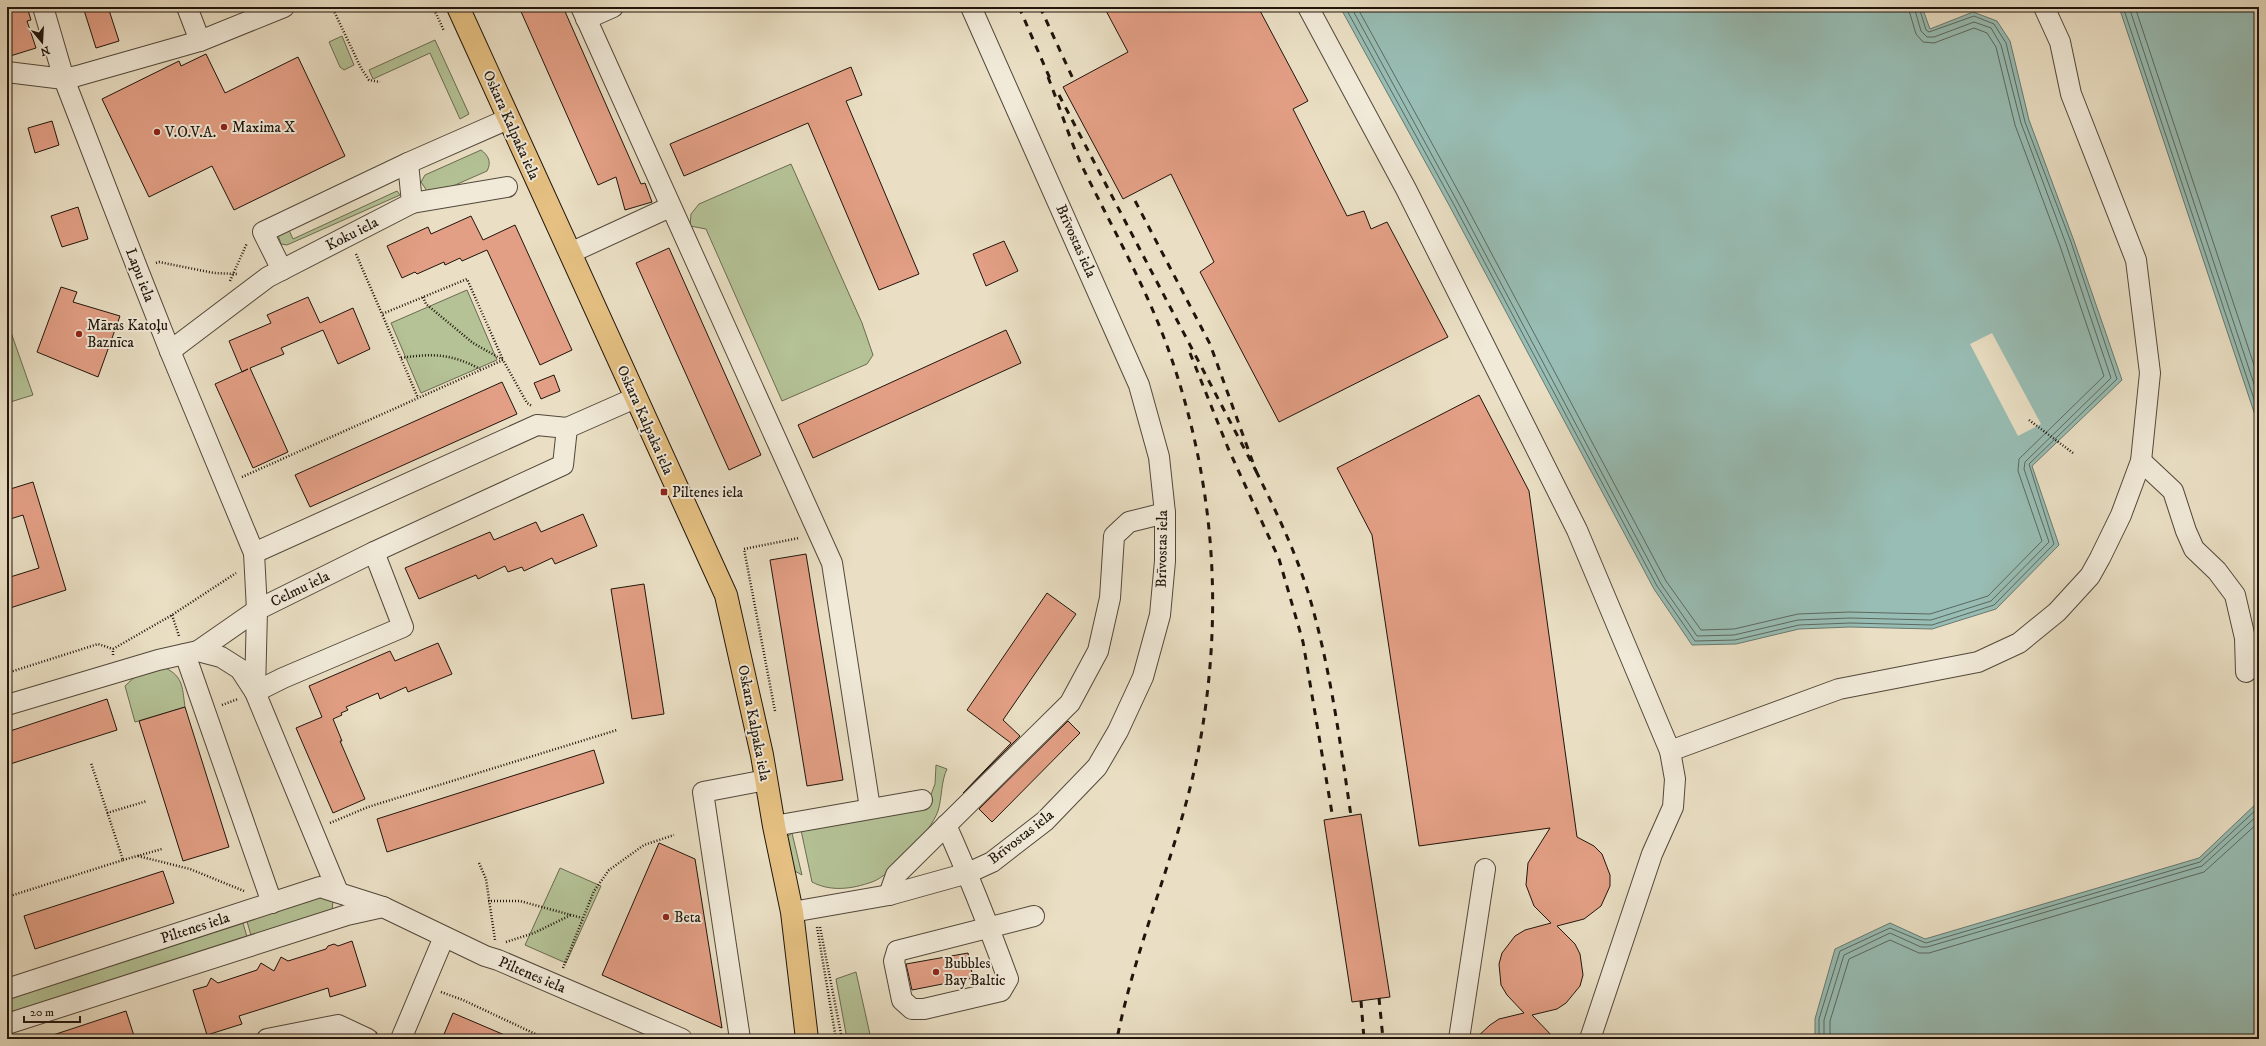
<svg xmlns="http://www.w3.org/2000/svg" width="2266" height="1046" font-family="'IM FELL DW Pica',serif">
<style>
.green{fill:#b4c296;stroke:#6a6c51}
.water{fill:#98bdb4;stroke:#687a71}
.pier{fill:#eadfc4}
.lines{fill:none;stroke-linecap:round;stroke-linejoin:round}
.shore{stroke:#5c6960;stroke-width:1}
.building{fill:#e39f85;stroke:#20150c}
.minor-casing{stroke:#52483a;stroke-width:22}
.major-casing{stroke:#20150c;stroke-width:24}
.path{stroke:#20150c;stroke-width:2.5;stroke-dasharray:1 2;stroke-linecap:butt}
.minor{stroke:#f1ead9;stroke-width:20}
.major{stroke:#e5c082;stroke-width:22}
.rail{stroke:#20150c;stroke-width:3;stroke-dasharray:7 7;stroke-linecap:butt}
.poi-dot{fill:#8f2418;stroke:#f1ead9;stroke-width:1.5}
.labels{text-anchor:middle;dominant-baseline:central;stroke-width:4;stroke-linejoin:round;paint-order:stroke}
.street-label{font-size:15px;fill:#20150c;stroke:#f1ead9}
.poi-label{font-size:15px;fill:#20150c;stroke:#f1ead9;text-anchor:start}
</style>
<rect width="100%" height="100%" fill="#eadfc4"/>
<filter id="stains"><feTurbulence type="fractalNoise" baseFrequency=".005" numOctaves="4"/><feColorMatrix values="0 0 0 0 .2 0 0 0 0 .09 0 0 0 0 .02 0 0 0 .5 -.17"/></filter>
<radialGradient id="worn" r=".72"><stop offset=".6" stop-color="#630" stop-opacity="0"/><stop offset="1" stop-color="#630" stop-opacity=".3"/></radialGradient>
<g class="green">
<path d="M342,36L354,65L344,70L340,67L329,42Z"/>
<path d="M435,40L469,114L460,119L430,53L373,79L369,70Z"/>
<path d="M481,150C488,155 492,162 487,171L437,193L427,191L421,182L425,175Z"/>
<path d="M791,164L862,323L873,355L867,364L782,401L706,229L690,226L691,214L699,204Z"/>
<path d="M397,191L400,195L287,245L281,244L278,235L288,228L293,239Z"/>
<path d="M467,290L497,360L421,393L391,323Z"/>
<path d="M7,321L33,395L7,403Z"/>
<path d="M161,666C183,675 182,685 185,707L135,722L125,686L141,671Z"/>
<path d="M936,765L947,769C941,781 942,798 938,811C931,831 892,875 872,882C852,889 831,892 812,882L801,830L927,805L935,784Z"/>
<path d="M792,833L802,875L793,870L785,838Z"/>
<path d="M560,868L601,886L566,963L525,945Z"/>
<path d="M323,894L333,901L332,911L252,939L246,918Z"/>
<path d="M242,920L248,940L9,1015L7,995Z"/>
<path d="M856,972L871,1039H847L836,979Z"/>
</g>
<g class="water">
<path d="M1340,7H1922L1930,29L1973,12L1997,21L2010,41L2029,120L2074,241L2122,380L2032,466L2059,545L1996,609L1932,629L1850,627L1799,629L1736,644L1692,645L1654,589L1449,205Z"/>
<path d="M2119,7H2259V427Z"/>
<path d="M2259,801V1039H1815V1019L1835,949L1890,923L1925,939L2199,858Z"/>
</g>
<path class="pier" d="M1992,333L2041,424L2018,436L1970,344Z"/>
<g class="lines">
<g class="shore">
<path d="M1345,7L1453,203L1657,586L1695,641L1735,640L1799,625L1850,623L1932,625L1994,605L2054,544L2029,464L2117,379L2071,242L2025,122L2006,43L1994,24L1974,16L1929,32L1926,30L1919,7"/>
<path d="M1351,7L1457,201L1661,584L1697,636L1734,635L1798,620L1850,618L1931,620L1991,601L2049,542L2024,469L2025,462L2111,378L2066,244L2021,123L2001,45L1991,28L1974,22L1934,37H1927L1921,31L1914,7"/>
<path d="M1357,7L1462,198L1666,581L1701,630L1734,629L1798,614L1849,612L1930,614L1988,596L2042,541L2018,471L2019,459L2104,376L2060,246L2015,125L1996,47L1987,33L1974,28L1934,43L1923,42L1916,34L1908,7"/>
<path d="M2123,7L2259,414"/>
<path d="M2129,7L2259,399"/>
<path d="M2135,7L2259,380"/>
<path d="M1819,1039V1019L1840,951L1890,928L1926,943L2200,862L2259,807"/>
<path d="M1824,1039V1020L1844,955L1890,933L1921,947H1927L2202,866L2259,814"/>
<path d="M1830,1039V1021L1849,959L1890,940L1919,953H1929L2204,872L2259,822"/>
</g>
</g>
<g class="building">
<path d="M7,7H27L31,20L27,21L36,48L7,57Z"/>
<path d="M83,7H108L119,41L96,48Z"/>
<path d="M519,7H563L641,184L645,183L652,202L625,210L616,177L598,185Z"/>
<path d="M1104,7H1258L1308,101L1293,109L1347,216L1364,211L1371,229L1387,222L1448,337L1279,422L1200,272L1214,262L1171,174L1123,199L1063,87L1128,52Z"/>
<path d="M206,54L225,93L298,57L345,156L234,210L212,166L149,197L102,99L179,61L181,66Z"/>
<path d="M851,67L862,95L846,101L919,274L879,290L808,123L684,176L670,144Z"/>
<path d="M52,121L59,145L35,153L28,128Z"/>
<path d="M78,207L88,239L62,247L51,216Z"/>
<path d="M471,216L483,240L515,225L572,350L540,365L487,250L462,261L460,258L445,265L444,262L417,274L415,272L402,278L387,246L428,227L431,234Z"/>
<path d="M1004,241L1018,271L986,286L973,254Z"/>
<path d="M669,248L761,455L729,470L636,263Z"/>
<path d="M61,287L77,292L73,302L120,316L98,377L37,352Z"/>
<path d="M308,297L320,323L353,308L370,349L338,364L323,330L281,348L284,354L250,368L288,452L253,468L215,384L248,369L242,372L229,341L271,323L267,315Z"/>
<path d="M1006,330L1021,363L813,458L798,425Z"/>
<path d="M554,375L560,391L541,399L534,383Z"/>
<path d="M502,382L517,414L310,507L295,475Z"/>
<path d="M1479,395L1529,491L1577,837L1594,846L1602,854L1610,875V886L1601,906L1584,919L1557,926L1575,944L1580,954L1583,975L1580,986L1566,1003L1557,1009L1532,1015L1555,1039H1475L1490,1025L1499,1019L1524,1013L1507,995L1501,985L1499,964L1502,953L1515,936L1525,930L1551,923L1534,906L1526,885L1528,863L1550,828L1419,846L1372,535L1337,468Z"/>
<path d="M33,482L66,590L7,609V578L39,568L23,515L7,520V490Z"/>
<path d="M583,514L597,546L555,564L552,558L524,571L522,567L508,572L505,566L478,579L476,575L419,599L405,568L490,532L494,540L536,522L541,532Z"/>
<path d="M806,554L843,780L807,786L770,560Z"/>
<path d="M644,584L664,714L632,719L611,589Z"/>
<path d="M1047,593L1076,614L1003,720L1020,736L963,793L1011,743L967,710Z"/>
<path d="M438,643L452,674L408,692L406,687L380,699L378,693L346,707L348,710L341,713L342,715L333,719L342,741H340L365,799L333,813L296,728L322,717L309,686L390,651L395,661Z"/>
<path d="M107,699L117,730L7,765V732Z"/>
<path d="M185,707L229,847L183,861L139,721Z"/>
<path d="M1068,721L1080,733L992,822L979,809Z"/>
<path d="M594,750L604,783L387,852L377,819Z"/>
<path d="M1361,814L1390,997L1352,1002L1324,820Z"/>
<path d="M659,843L695,859L722,1028L602,975Z"/>
<path d="M163,871L174,903L35,949L24,916Z"/>
<path d="M352,941L366,986L330,997L328,988L239,1016L242,1024L207,1035L193,990L207,986L211,978L218,983L257,970L261,963L274,971L281,957L288,961L326,949L328,946L334,944L338,946Z"/>
<path d="M968,953L973,978L912,990L906,964Z"/>
<path d="M126,1011L135,1039H50V1036Z"/>
<path d="M453,1013L514,1039H442Z"/>
</g>
<g class="lines">
<defs>
<g id="minor">
<path d="M43,7L64,79L138,270L170,351L254,553L257,610L255,692"/>
<path d="M187,7L200,41"/>
<path d="M581,7L832,563L870,808"/>
<path d="M1308,7L1406,189L1577,530L1670,751L1675,779L1673,807L1652,854L1590,1039"/>
<path d="M586,19L613,7"/>
<path d="M7,72L64,79L77,76L200,41L284,7"/>
<path d="M412,203L507,187"/>
<path d="M570,253L670,207"/>
<path d="M282,270L263,232L408,163"/>
<path d="M170,351L268,277L412,203L408,163L508,119"/>
<path d="M2141,461L2173,491L2186,531L2194,549L2217,571L2235,595L2245,638L2246,672"/>
<path d="M254,553L537,425L567,428"/>
<path d="M198,651L257,610L374,552L563,465L567,428L635,398"/>
<path d="M185,654L272,903"/>
<path d="M255,692L283,678L403,627L374,552"/>
<path d="M7,705L158,660L198,651L221,657L240,669L255,692L338,892"/>
<path d="M1670,751L1839,689L1978,662L2019,643L2057,612L2090,576L2100,558L2121,515L2141,461L2150,373L2136,260L2071,94L2060,42L2044,7"/>
<path d="M946,825C969,876 989,927 1008,979L1001,991L924,1009H912L902,1000L894,961L897,951L1034,916"/>
<path d="M774,826L922,800"/>
<path d="M889,895L896,875L1070,703L1098,651L1110,598L1114,536L1129,522L1165,513"/>
<path d="M792,912L889,895L968,873L992,862L1045,821L1097,767L1118,731L1143,677L1160,615L1165,561V513L1159,457L1139,385L971,7"/>
<path d="M7,989L320,887L383,907L485,956L498,960L682,1039"/>
<path d="M7,1024L347,915L383,907"/>
<path d="M267,1039L338,1025L368,1039"/>
<path d="M401,1039L444,937"/>
<path d="M740,1039L703,792L766,780"/>
<path d="M1459,1039L1485,869"/>
</g>
<path id="major" d="M458,7L726,595L762,755L774,826L792,912L807,1039"/>
</defs>
<use href="#minor" class="minor-casing"/>
<use href="#major" class="major-casing"/>
<g class="path">
<path d="M332,7L361,68L369,80L380,82"/>
<path d="M433,7L444,31"/>
<path d="M356,254L382,314"/>
<path d="M156,263L159,262L214,273L238,274"/>
<path d="M230,281L247,243"/>
<path d="M423,297L426,304L473,343L503,360L527,403L532,406"/>
<path d="M401,358C433,353 452,354 480,369"/>
<path d="M2029,420L2073,453"/>
<path d="M242,477L503,360L467,279L382,314L418,398"/>
<path d="M172,615L179,636"/>
<path d="M113,655V649L172,615L236,573"/>
<path d="M7,673L98,644L113,649"/>
<path d="M222,705L238,699"/>
<path d="M775,711L744,549L799,538"/>
<path d="M107,813L147,801"/>
<path d="M330,823L368,807L617,730"/>
<path d="M138,856L190,869L244,891"/>
<path d="M123,860L162,849"/>
<path d="M479,863L486,879L495,940"/>
<path d="M7,897L123,860L91,763"/>
<path d="M488,901H520L582,918"/>
<path d="M817,927L836,1039"/>
<path d="M820,927L842,1039"/>
<path d="M506,942L534,933L571,915"/>
<path d="M563,968L594,891L609,870L644,845L674,835"/>
<path d="M441,992L463,1000L546,1039"/>
</g>
<use href="#minor" class="minor"/>
<use href="#major" class="major"/>
<g class="rail">
<path d="M1019,7L1051,81"/>
<path d="M1040,7L1074,81"/>
<path d="M1048,77C1059,105 1068,134 1080,162C1112,228 1150,293 1173,363C1215,488 1223,614 1200,742C1182,843 1137,938 1117,1039"/>
<path d="M1059,95L1256,471L1210,344L1132,195"/>
<path d="M1190,353L1228,448L1279,559L1286,583L1303,642L1333,819"/>
<path d="M1256,471C1279,517 1301,563 1314,613C1332,680 1341,748 1351,816"/>
<path d="M1379,998L1383,1039"/>
<path d="M1361,1001L1364,1039"/>
</g>
</g>
<g class="poi-dot">
<circle cx="224" cy="127" r="4"/>
<circle cx="157" cy="132" r="4"/>
<circle cx="79" cy="334" r="4"/>
<rect x="660" y="488" width="8" height="8" rx="2"/>
<circle cx="666" cy="917" r="4"/>
<circle cx="936" cy="972" r="4"/>
</g>
<g class="labels">
<g class="street-label">
<text transform="translate(511 125) rotate(66)">Oskara Kalpaka iela</text>
<text transform="translate(352 234) rotate(-27)">Koku iela</text>
<text transform="translate(1076 241) rotate(66)">Brīvostas iela</text>
<text transform="translate(140 275) rotate(69)">Lapu iela</text>
<text transform="translate(645 420) rotate(66)">Oskara Kalpaka iela</text>
<text transform="translate(1162 549) rotate(-89)">Brīvostas iela</text>
<text transform="translate(300 589) rotate(-26)">Celmu iela</text>
<text transform="translate(754 723) rotate(79)">Oskara Kalpaka iela</text>
<text transform="translate(1021 837) rotate(-38)">Brīvostas iela</text>
<text transform="translate(195 928) rotate(-18)">Piltenes iela</text>
<text transform="translate(532 975) rotate(23)">Piltenes iela</text>
</g>
<g class="poi-label">
<text x="232" y="127">Maxima X</text>
<text x="165" y="132">V.O.V.A.</text>
<text x="87" y="325">Māras Katoļu<tspan x="87" dy="17">Baznīca</tspan></text>
<text x="672" y="492">Piltenes iela</text>
<text x="674" y="917">Beta</text>
<text x="944" y="963">Bubbles<tspan x="944" dy="17">Bay Baltic</tspan></text>
</g>
</g>
<rect width="2266" height="1046" fill="none" stroke="#eadfc4" stroke-width="24"/>
<rect x="8" y="8" width="2250" height="1030" fill="none" stroke="#20150c" stroke-width="2"/>
<rect x="12" y="12" width="2242" height="1022" fill="none" stroke="#20150c"/>
<g transform="translate(42 42) rotate(162)" stroke="#f1ead9" stroke-width="3" paint-order="stroke">
<path d="M0-3L7 15L0 10L-7 15Z" fill="#20150c"/>
<text y="-6" font-size="11" font-weight="bold" text-anchor="middle" fill="#20150c">N</text>
</g>
<path d="M24 1016v6h56v-6" fill="none" stroke="#20150c" stroke-width="2"/>
<text x="30" y="1016" font-size="12" fill="#20150c" stroke="#f1ead9" stroke-width="3" paint-order="stroke">20 m</text>
<rect width="100%" height="100%" filter="url(#stains)"/>
<rect width="100%" height="100%" fill="url(#worn)"/>
</svg>
